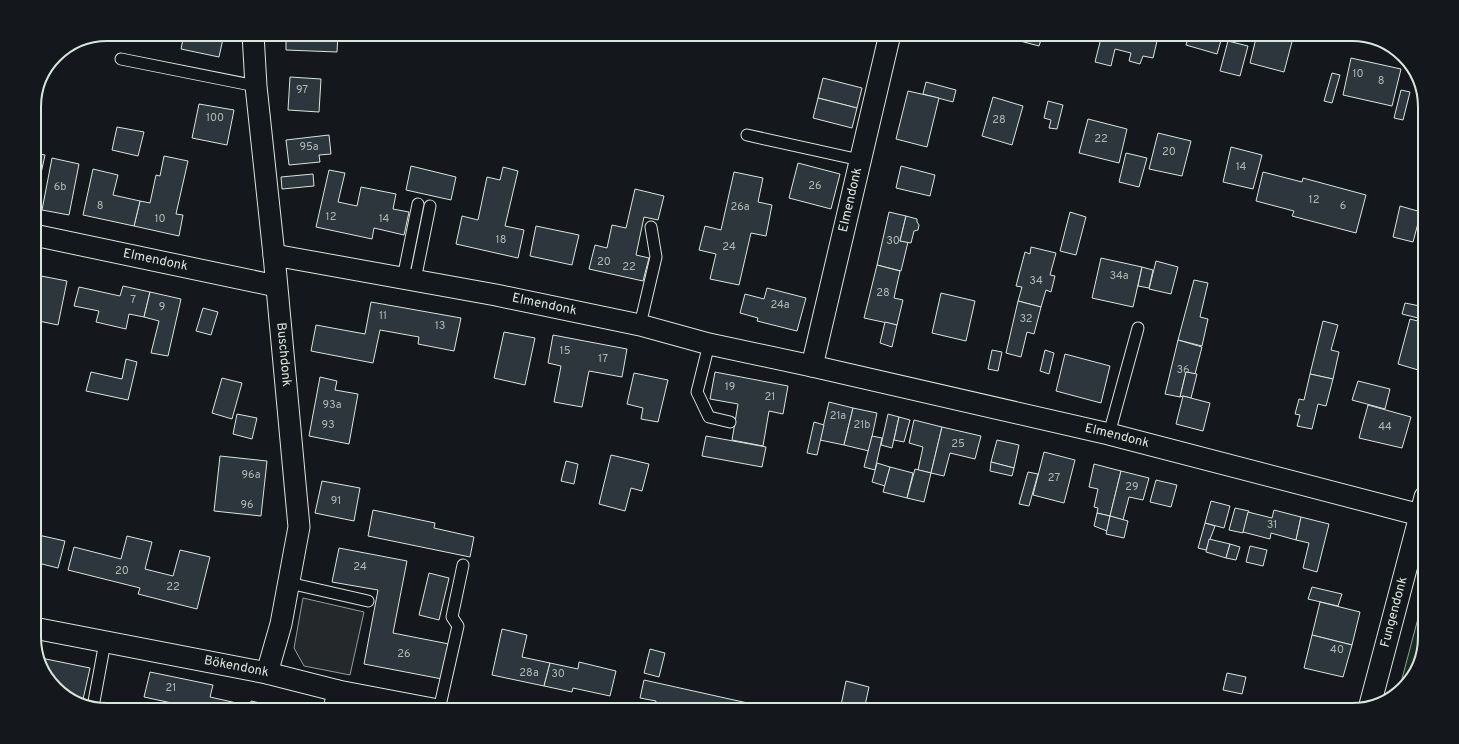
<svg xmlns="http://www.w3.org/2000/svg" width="1459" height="744" font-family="Overpass,sans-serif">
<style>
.green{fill:#1a2d24;stroke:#939e99}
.parking{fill:#24282b;stroke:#939e99}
.building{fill:#2c363c;stroke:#d8e6dc}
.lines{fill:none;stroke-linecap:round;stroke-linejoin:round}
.lane-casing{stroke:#d8e6dc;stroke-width:13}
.street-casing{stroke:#d8e6dc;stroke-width:23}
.lane{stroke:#14181c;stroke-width:11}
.street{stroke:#14181c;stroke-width:21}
.labels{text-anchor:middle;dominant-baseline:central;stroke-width:3;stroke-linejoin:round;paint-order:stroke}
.number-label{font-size:11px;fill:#adbab4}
.street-label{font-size:13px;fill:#d8e6dc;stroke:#14181c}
.rim{fill:none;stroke:#d8e6dc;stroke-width:2}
</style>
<rect width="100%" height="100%" fill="#14181c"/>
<path class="green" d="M1425,592V637L1418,669L1399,690Z"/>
<path class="parking" d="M303,598L364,612L350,675L304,666L294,648Z"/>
<g class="building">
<path d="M184,34H224L219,57L181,49Z"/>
<path d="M286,34H338L337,52L286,50Z"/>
<path d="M1006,34H1043L1039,46L1005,37Z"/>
<path d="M1102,34H1145L1158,37L1153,58L1143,56L1140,64L1129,61L1131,53L1115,49L1111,66L1095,62Z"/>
<path d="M1189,34H1223L1217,54L1186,45Z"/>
<path d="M1257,34H1279L1293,38L1284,72L1250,63Z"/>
<path d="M1228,41L1248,46L1240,76L1220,71Z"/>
<path d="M1351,58L1401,69L1392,106L1343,95Z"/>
<path d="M1332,73L1340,75L1332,103L1324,101Z"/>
<path d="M290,77L321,79L319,112L288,110Z"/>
<path d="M823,78L862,88L857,108L818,98Z"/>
<path d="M926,82L956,90L953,102L923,94Z"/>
<path d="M1401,90L1410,92L1403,120L1394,118Z"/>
<path d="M908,91L939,98L927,147L896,139Z"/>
<path d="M993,97L1023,106L1012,145L982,136Z"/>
<path d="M818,98L857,108L852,128L813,118Z"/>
<path d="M1048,101L1063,105L1057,129L1049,128L1051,120L1044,118Z"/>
<path d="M199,104L234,110L227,145L192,138Z"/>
<path d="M1088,119L1127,129L1119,163L1079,153Z"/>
<path d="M117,127L144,132L138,156L112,150Z"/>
<path d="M1158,133L1191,141L1182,176L1149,169Z"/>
<path d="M329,135L331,154L319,155L320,162L289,165L286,140Z"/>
<path d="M1231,147L1262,155L1253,189L1223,182Z"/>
<path d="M34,153L45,155L34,206Z"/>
<path d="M1126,153L1147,158L1139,187L1119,182Z"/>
<path d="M164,156L188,161L176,214L183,215L179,236L134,226L140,201L150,203L156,175L160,176Z"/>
<path d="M52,158L79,164L69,215L42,210Z"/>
<path d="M798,163L840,174L831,209L789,198Z"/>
<path d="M411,166L456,177L451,200L406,190Z"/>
<path d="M901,166L935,175L930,196L896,188Z"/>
<path d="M503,167L518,171L505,226L524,230L518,258L456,244L462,216L478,220L487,177L500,180Z"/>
<path d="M93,169L118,175L113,195L140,201L134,226L83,215Z"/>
<path d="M329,170L345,173L338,202L357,206L361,187L396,194L393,209L409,212L404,235L374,228L372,239L316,227Z"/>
<path d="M734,172L763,178L758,202L772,205L766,236L751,233L739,285L710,279L716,254L699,250L705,226L721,230Z"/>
<path d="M1263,172L1302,182L1303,178L1366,195L1356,233L1292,216L1294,211L1256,201Z"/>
<path d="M313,174L314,186L282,189L281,177Z"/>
<path d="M635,189L664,196L658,220L644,217L636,255L649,258L643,281L589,269L595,245L607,248L612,225L626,228Z"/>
<path d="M1400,206L1421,212L1413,242L1393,237Z"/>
<path d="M889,212L906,216L900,241L908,242L901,271L877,265Z"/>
<path d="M1070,212L1086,217L1076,255L1060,251Z"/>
<path d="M906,216L917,219V222L919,225L918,230L914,231L911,243L900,241Z"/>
<path d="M536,226L579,235L572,265L530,256Z"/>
<path d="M1031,247L1056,253L1050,275L1055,276L1051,292L1046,290L1041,307L1018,301L1022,287L1016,286L1025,252L1030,254Z"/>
<path d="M1101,258L1142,267L1133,307L1092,298Z"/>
<path d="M1156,261L1178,267L1171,294L1149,289Z"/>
<path d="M877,265L900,271L894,298L903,300L897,325L864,318Z"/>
<path d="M1142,267L1153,270L1149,288L1138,286Z"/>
<path d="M36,275L67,281L58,325L34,320Z"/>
<path d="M1194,280L1208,283L1200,317L1208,319L1202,346L1178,340Z"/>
<path d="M123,286L150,292L144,317L129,314L126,329L96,322L99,311L74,306L79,287L120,296Z"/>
<path d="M767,288L806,298L797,331L757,321L758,318L740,313L745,294L764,299Z"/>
<path d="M150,292L181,299L168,356L151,353L159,321L144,317Z"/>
<path d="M941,293L975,301L966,341L932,333Z"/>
<path d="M1018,301L1041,307L1034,334L1027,332L1021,357L1006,353Z"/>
<path d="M371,302L461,318L454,351L418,344L419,337L380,330L373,363L311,351L316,325L365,334Z"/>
<path d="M1405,303L1425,307L1422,319L1402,314Z"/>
<path d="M203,308L218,312L211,335L196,331Z"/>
<path d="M1410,319L1425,323V372L1398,364Z"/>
<path d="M1323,321L1338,325L1331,350L1339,352L1333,379L1310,374Z"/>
<path d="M885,322L897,325L892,347L880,343Z"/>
<path d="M504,332L535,338L525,385L494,378Z"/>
<path d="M553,335L627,349L622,377L589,371L582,407L554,402L561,366L548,363Z"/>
<path d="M1178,340L1202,347L1195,374L1186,372L1180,397L1165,394Z"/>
<path d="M992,350L1002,352L998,371L988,369Z"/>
<path d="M1045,350L1054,353L1049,374L1040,371Z"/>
<path d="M1065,354L1110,366L1101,403L1056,391Z"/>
<path d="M126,359L137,362L128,400L86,391L91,372L122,379Z"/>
<path d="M715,372L788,386L783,414L769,411L763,446L732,440L738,404L710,399Z"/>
<path d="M1186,372L1197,374L1191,398L1183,396L1180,397Z"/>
<path d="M634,373L668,380L658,422L641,419L643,408L627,404Z"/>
<path d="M1310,374L1333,379L1326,406L1318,404L1312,429L1297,426L1300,415L1295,414L1299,399L1304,400Z"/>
<path d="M320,377L337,381L335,390L358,394L349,444L309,436Z"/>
<path d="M222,378L242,383L232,419L212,413Z"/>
<path d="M1358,381L1390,389L1385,409L1352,400Z"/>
<path d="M1183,396L1210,403L1203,431L1176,424Z"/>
<path d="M829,402L853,408L844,445L820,440Z"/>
<path d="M1368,405L1411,417L1402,448L1359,438Z"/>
<path d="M853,408L877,413L869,451L844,445Z"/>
<path d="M237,414L257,418L252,439L233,434Z"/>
<path d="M888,414L899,417L892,448L881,445Z"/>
<path d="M899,417L910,420L904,442L894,440Z"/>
<path d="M914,420L942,427L931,473L918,470L923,447L909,443Z"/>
<path d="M814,422L824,425L817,455L807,453Z"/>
<path d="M942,427L981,436L975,459L950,453L944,476L931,473Z"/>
<path d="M706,436L766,447L762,467L702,456Z"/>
<path d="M872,436L882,438L875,470L864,467Z"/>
<path d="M997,440L1019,445L1014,468L991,462Z"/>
<path d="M1044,452L1075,460L1064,503L1033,495Z"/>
<path d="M611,455L649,464L642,491L631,488L625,511L599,504Z"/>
<path d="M220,456L267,461L261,516L214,511Z"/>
<path d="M566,461L578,464L574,484L561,481Z"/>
<path d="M991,462L1014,468L1012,476L990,471Z"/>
<path d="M877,463L890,467L885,486L872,482Z"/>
<path d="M1094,464L1121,471L1110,516L1097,513L1098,508L1094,507L1098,489L1089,487Z"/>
<path d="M890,467L913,473L907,498L883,492Z"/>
<path d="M915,469L931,473L924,502L907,498Z"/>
<path d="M1121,471L1149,478L1143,500L1129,497L1123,520L1110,516Z"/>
<path d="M1028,472L1038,474L1029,506L1019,504Z"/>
<path d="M1156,480L1177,485L1171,507L1150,502Z"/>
<path d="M322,481L360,488L354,521L315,513Z"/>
<path d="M1211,501L1230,506L1224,528L1205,523Z"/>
<path d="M1235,508L1249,511L1243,533L1229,530Z"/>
<path d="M373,510L435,523L434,528L474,537L470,557L368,536Z"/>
<path d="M1274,510L1301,517L1296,540L1271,533L1270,539L1243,532L1248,512L1272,518Z"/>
<path d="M1097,513L1110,516L1107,531L1094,526Z"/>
<path d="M1110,516L1128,521L1124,538L1106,534Z"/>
<path d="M1301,517L1329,524L1317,572L1303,568L1309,543L1296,540Z"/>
<path d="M1205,523L1215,526L1206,550L1198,548Z"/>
<path d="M34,534L65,541L58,568L34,562Z"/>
<path d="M127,536L152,542L145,569L173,576L180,550L210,557L197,609L138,594L140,588L68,570L74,547L121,559Z"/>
<path d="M1209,539L1230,544L1226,558L1206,552Z"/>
<path d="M1230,544L1240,547L1236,560L1226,558Z"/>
<path d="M1250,546L1267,550L1263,566L1246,562Z"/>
<path d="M339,548L407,561L393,633L449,644L442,679L364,664L378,590L332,582Z"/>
<path d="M429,573L449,578L439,620L419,615Z"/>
<path d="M1312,587L1342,594L1338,606L1308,599Z"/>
<path d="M1320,602L1360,612L1352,645L1312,635Z"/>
<path d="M502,629L527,635L522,657L550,663L544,686L492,675Z"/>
<path d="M1312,635L1352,645L1343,677L1304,668Z"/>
<path d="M650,649L665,653L659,677L644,673Z"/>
<path d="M41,658L90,668L82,704L74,702L46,678Z"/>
<path d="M579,662L616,671L610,696L573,688L572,692L544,686L550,663L578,669Z"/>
<path d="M150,672L213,685L210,697L250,706L251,701L291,710H190V707L144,697Z"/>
<path d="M1227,673L1246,677L1242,694L1223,690Z"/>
<path d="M644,680L770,708V710H669L655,707L656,701L640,698Z"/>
<path d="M846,681L869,687L864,710H840Z"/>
</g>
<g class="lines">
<defs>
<g id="lane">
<path d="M121,59L256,86"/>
<path d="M747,135L860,160"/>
<path d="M403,278L418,204"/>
<path d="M415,280L430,206"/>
<path d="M640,325L656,257L651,227"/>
<path d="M709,344L697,392L709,417L730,422"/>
<path d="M1109,434L1138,328"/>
<path d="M289,583L368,601"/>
<path d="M93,707L105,642"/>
<path d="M439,710L458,626L452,617L463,565"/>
</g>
<g id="street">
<path id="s1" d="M253,34L256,86L274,255L299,527L281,624L267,673"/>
<path id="s2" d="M890,34L812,366L1109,434L1420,515"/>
<path id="s3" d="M34,235L276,286"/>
<path id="s4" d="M274,255L496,295L640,325L709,344L812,366"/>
<path id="s5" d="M34,628L267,673L338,691L438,710"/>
<path id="s6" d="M1370,705L1425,497"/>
<path d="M334,710L338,691"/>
</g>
</defs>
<use href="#lane" class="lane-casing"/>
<use href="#street" class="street-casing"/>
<use href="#lane" class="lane"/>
<use href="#street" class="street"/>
</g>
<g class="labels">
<g class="number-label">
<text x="1358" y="74">10</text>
<text x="1381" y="81">8</text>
<text x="302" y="90">97</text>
<text x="215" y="118">100</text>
<text x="999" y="120">28</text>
<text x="1101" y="139">22</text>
<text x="309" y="147">95a</text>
<text x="1169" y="152">20</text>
<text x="1241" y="167">14</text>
<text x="815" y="186">26</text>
<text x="60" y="187">6b</text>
<text x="1314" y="200">12</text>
<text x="100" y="206">8</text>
<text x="1343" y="206">6</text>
<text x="740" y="207">26a</text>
<text x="331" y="217">12</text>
<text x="160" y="219">10</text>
<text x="384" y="219">14</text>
<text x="501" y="240">18</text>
<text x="893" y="241">30</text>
<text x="729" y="247">24</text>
<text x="604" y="262">20</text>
<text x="629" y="267">22</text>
<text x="1119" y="276">34a</text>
<text x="1036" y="281">34</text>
<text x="883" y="293">28</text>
<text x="133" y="300">7</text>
<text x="780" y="305">24a</text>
<text x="162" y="307">9</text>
<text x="383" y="316">11</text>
<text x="1026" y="319">32</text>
<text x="440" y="326">13</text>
<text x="565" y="351">15</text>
<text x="603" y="359">17</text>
<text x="1183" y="370">36</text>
<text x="730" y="387">19</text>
<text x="770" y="397">21</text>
<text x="332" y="405">93a</text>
<text x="838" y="416">21a</text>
<text x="328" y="425">93</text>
<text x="862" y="425">21b</text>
<text x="1385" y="427">44</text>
<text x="958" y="444">25</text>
<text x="251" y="475">96a</text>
<text x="1054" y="478">27</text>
<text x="1132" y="487">29</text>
<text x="336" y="501">91</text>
<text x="247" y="505">96</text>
<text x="1272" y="525">31</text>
<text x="360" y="567">24</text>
<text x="122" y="571">20</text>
<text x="173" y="587">22</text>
<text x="1337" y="650">40</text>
<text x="404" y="654">26</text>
<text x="529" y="673">28a</text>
<text x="558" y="674">30</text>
<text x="171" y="688">21</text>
</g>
<g class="street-label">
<text transform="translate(851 200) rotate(-77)">Elmendonk</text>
<text stroke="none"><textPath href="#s3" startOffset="124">Elmendonk</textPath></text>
<text stroke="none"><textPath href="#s4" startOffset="275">Elmendonk</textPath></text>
<text stroke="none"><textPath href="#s1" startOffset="322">Buschdonk</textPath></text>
<text stroke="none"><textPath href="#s2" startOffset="654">Elmendonk</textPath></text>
<text stroke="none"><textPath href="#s6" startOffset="96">Fungendonk</textPath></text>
<text stroke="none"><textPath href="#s5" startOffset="206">Bökendonk</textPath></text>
</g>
</g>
<path d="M0 0H1459V744H0ZM107 41H1352A66 66 0 0 1 1418 107V637A66 66 0 0 1 1352 703H107A66 66 0 0 1 41 637V107A66 66 0 0 1 107 41Z" fill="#14181c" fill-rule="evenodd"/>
<path class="rim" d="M107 41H1352A66 66 0 0 1 1418 107V637A66 66 0 0 1 1352 703H107A66 66 0 0 1 41 637V107A66 66 0 0 1 107 41Z"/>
</svg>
